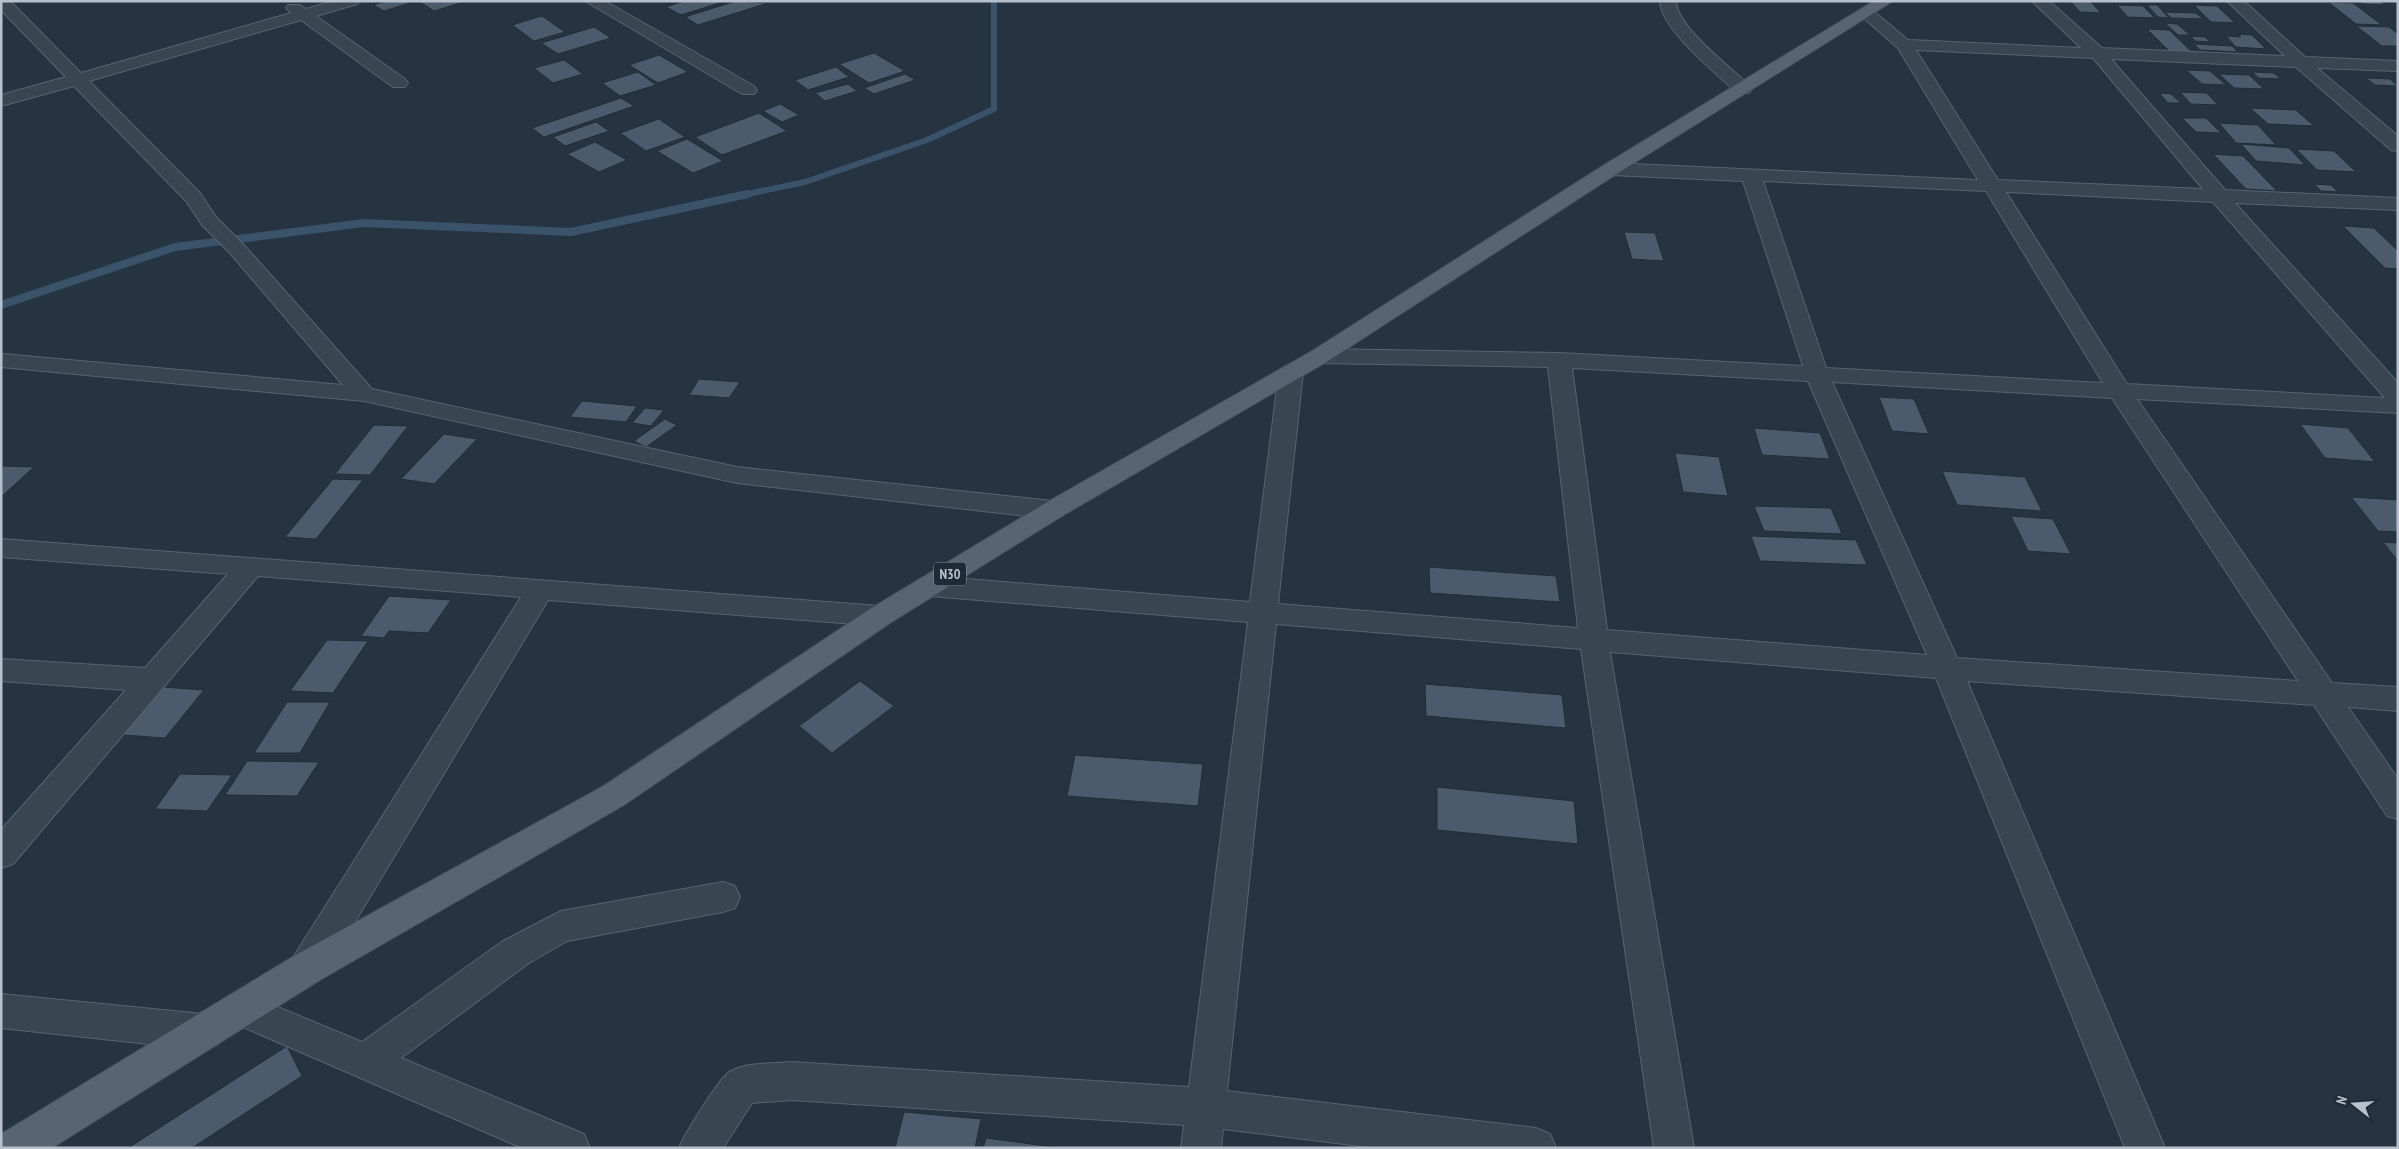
<svg xmlns="http://www.w3.org/2000/svg" width="2399" height="1149" font-family="'PT Sans Narrow',sans-serif">
<style>
.lines{fill:none;stroke-linecap:round;stroke-linejoin:round}
.stream-far1{stroke:#3b526b;stroke-width:6}
.stream{stroke:#3b526b;stroke-width:8}
.building{fill:#4c5b6b;stroke:#212c39}
.minor-casing{stroke:#58636f;stroke-width:2}
.major-casing{stroke:#47515e;stroke-width:2}
.minor{fill:#3a4552;fill-rule:evenodd}
.major{fill:#586472;fill-rule:evenodd}
.labels{text-anchor:middle;dominant-baseline:central;stroke-width:4;stroke-linejoin:round;paint-order:stroke}
.shield{fill:#1f2a37;stroke:#89939f;stroke-width:1}
.shield-label{font-size:14px;font-weight:bold;fill:#b7c0cc}
</style>
<rect width="100%" height="100%" fill="#263442"/>
<g class="lines">
<path class="stream-far1" d="M743,195L805,182L927,140L994,109V1"/>
<path class="stream" d="M1,305L175,247L364,223L571,232L748,194"/>
</g>
<g class="building">
<path d="M386,1H416L384,11L373,5Z"/>
<path d="M424,1H467L434,11L420,2Z"/>
<path d="M684,1H726L681,15L666,7Z"/>
<path d="M736,1L768,3L698,25L685,17Z"/>
<path d="M2070,1H2090L2101,13L2080,12Z"/>
<path d="M2358,1H2380L2385,5L2362,4Z"/>
<path d="M2328,2L2353,3L2382,25L2356,24Z"/>
<path d="M2117,5L2143,6L2155,18L2128,17Z"/>
<path d="M2147,5H2157L2169,18L2158,17Z"/>
<path d="M2194,5L2217,6L2235,23L2211,22Z"/>
<path d="M2165,12L2196,13L2203,19L2171,18Z"/>
<path d="M542,16L565,32L534,41L512,25Z"/>
<path d="M2165,23L2177,24L2190,35H2178Z"/>
<path d="M2356,26L2389,27L2398,34V46H2382Z"/>
<path d="M594,27L611,38L558,54L541,43Z"/>
<path d="M2147,29L2169,30L2192,52L2169,51Z"/>
<path d="M2238,34L2252,35L2266,49L2236,47L2226,36L2241,37Z"/>
<path d="M2191,36L2205,37L2210,42L2195,41Z"/>
<path d="M2194,44L2232,46L2238,52L2200,50Z"/>
<path d="M874,53L905,71L869,83L839,64Z"/>
<path d="M659,55L688,72L658,83L629,65Z"/>
<path d="M564,60L583,74L553,83L534,68Z"/>
<path d="M836,67L849,77L808,90L795,80Z"/>
<path d="M2186,70L2210,71L2226,85L2202,84Z"/>
<path d="M638,72L656,85L620,96L602,83Z"/>
<path d="M2252,72L2274,73L2281,79L2259,78Z"/>
<path d="M905,74L915,80L874,94L864,88Z"/>
<path d="M2219,74L2249,75L2264,89L2234,88Z"/>
<path d="M2366,78L2390,79L2398,86L2375,85Z"/>
<path d="M848,84L857,91L825,101L815,93Z"/>
<path d="M2180,92L2207,93L2218,105L2191,104Z"/>
<path d="M2159,93L2171,94L2181,103H2168Z"/>
<path d="M621,98L634,106L544,137L532,128Z"/>
<path d="M780,104L799,115L782,122L763,111Z"/>
<path d="M2250,108L2296,110L2314,126L2268,124Z"/>
<path d="M759,113L787,131L722,155L695,137Z"/>
<path d="M2182,118H2206L2221,133L2196,132Z"/>
<path d="M659,119L685,137L646,151L620,133Z"/>
<path d="M596,122L609,131L565,146L553,137Z"/>
<path d="M2219,123L2258,125L2276,145L2236,143Z"/>
<path d="M687,139L723,161L693,173L657,151Z"/>
<path d="M595,142L627,160L599,172L567,154Z"/>
<path d="M2241,144L2289,148L2305,165L2256,161Z"/>
<path d="M2296,149L2334,151L2356,172L2317,170Z"/>
<path d="M2213,154L2243,156L2277,191L2246,189Z"/>
<path d="M2314,184L2331,185L2338,192L2321,191Z"/>
<path d="M2343,226L2374,228L2398,251V269L2385,268Z"/>
<path d="M1624,232L1655,233L1664,261L1632,259Z"/>
<path d="M699,379L740,382L729,398L689,395Z"/>
<path d="M1879,397L1914,399L1929,434L1892,431Z"/>
<path d="M582,401L637,406L626,422L570,417Z"/>
<path d="M645,408L664,410L651,426L632,423Z"/>
<path d="M665,419L677,425L646,447L634,441Z"/>
<path d="M2300,424L2348,428L2375,462L2325,458Z"/>
<path d="M374,425L408,426L370,475L335,474Z"/>
<path d="M1754,428L1820,433L1830,459L1762,455Z"/>
<path d="M444,434L477,439L434,484L401,479Z"/>
<path d="M1675,453L1719,457L1728,496L1683,492Z"/>
<path d="M2,466L34,467L1,497Z"/>
<path d="M1942,471L2025,477L2042,511L1957,505Z"/>
<path d="M333,479L363,480L316,539L285,537Z"/>
<path d="M2351,497L2398,500V532L2378,531Z"/>
<path d="M1754,506L1831,508L1842,534L1764,531Z"/>
<path d="M2011,516L2053,519L2071,554L2028,551Z"/>
<path d="M1751,536L1856,540L1867,565L1760,561Z"/>
<path d="M2383,542L2398,543V561Z"/>
<path d="M1429,567L1556,576L1560,602L1430,593Z"/>
<path d="M389,596L451,600L428,633L389,631L384,638L361,636Z"/>
<path d="M327,640L368,641L333,693L290,691Z"/>
<path d="M860,681L894,706L832,753L799,726Z"/>
<path d="M1425,684L1562,695L1566,728L1426,716Z"/>
<path d="M163,687L204,690L165,738L123,735Z"/>
<path d="M287,702H330L300,753H254Z"/>
<path d="M1075,755L1203,764L1198,806L1067,796Z"/>
<path d="M247,761L319,762L297,796L225,795Z"/>
<path d="M180,774L232,775L207,811L155,809Z"/>
<path d="M1437,787L1574,801L1578,844L1437,830Z"/>
<path d="M287,1046L302,1076L192,1148H128Z"/>
<path d="M904,1112L981,1119L975,1148H895Z"/>
<path d="M986,1138L1061,1148H983Z"/>
</g>
<g class="lines">
<defs>
<g id="minor">
<path d="M1,1H10L81,73L291,13L286,8L288,5H300L306,9L334,1H360L357,4L316,16L405,79L408,83L405,87H393L301,20L89,81L200,193L216,217L243,244L372,389L737,467L1053,501L1062,504L1066,510L1062,516L1053,519L737,483L364,401L1,367L3,354L343,385L229,252L202,225L186,201L74,86L1,106V95L66,77L1,10Z"/>
<path d="M585,1H605L754,86L757,90L754,94H742Z"/>
<path d="M1660,1H1676C1676,26 1731,68 1749,85L1752,89L1749,93H1737C1717,74 1660,28 1660,1Z"/>
<path d="M2032,1H2049L2102,48L2285,56L2227,1H2244L2305,57L2398,61V71L2317,68L2398,136V151L2391,150L2296,67L2111,59L2225,190L2398,198V210L2235,203L2398,383V413L2137,399L2332,683L2398,687V711L2348,707L2398,779V819L2387,816L2314,705L1967,681L2165,1148H2125L1936,678L1610,652L1694,1148H1654L1581,649L1276,624L1227,1091L1536,1128L1550,1134L1556,1148H1376L1223,1129L1221,1148H1181L1184,1125L792,1100L752,1103L723,1148H679C685,1134 720,1076 731,1071C748,1062 773,1064 792,1062L1189,1087L1248,622L930,596L920,593L916,586L920,579L930,576L1250,602L1279,372L1283,367L1291,365L1299,367L1303,372L1278,604L1578,628L1548,367L1320,363L1312,361L1309,356L1312,351L1320,349L1559,353L1803,366L1743,181L1611,175L1604,173L1602,169L1604,165L1611,163L1978,180L1898,48L1858,13L1860,10H1872L1908,40L2081,48ZM1916,50L2093,58L2203,189L1998,180ZM1763,181L1986,191L2103,383L1826,368ZM2006,192L2213,202L2385,398L2127,384ZM1572,368L1808,381L1927,655L1607,630ZM1832,382L2112,398L2298,681L1957,658Z"/>
<path d="M1,539L880,606L890,609L894,616L890,623L880,626L548,600L320,980L307,984L294,980L289,968L294,956L521,597L258,576L13,864L1,868V830L126,690L1,681V659L145,668L228,574L1,557Z"/>
<path d="M723,882L735,886L740,897L735,908L723,912L567,941L529,963L401,1058L584,1134L590,1148H522L229,1021L224,1009L229,997L242,992L362,1042L503,941L561,911Z"/>
<path d="M1,994L204,1014L217,1019L223,1032L217,1045L204,1050L1,1028Z"/>
</g>
<path id="major" d="M1874,1H1893L1618,173L1328,361L1062,516L890,623L624,805L320,980L52,1148H1V1134L294,956L602,787L870,609L1044,504L1312,351L1604,165Z"/>
</defs>
<use href="#minor" class="minor-casing"/>
<use href="#major" class="major-casing"/>
<use href="#minor" class="minor"/>
<use href="#major" class="major"/>
</g>
<g class="labels">
<rect class="shield" x="934" y="562.5" width="32" height="23" rx="4"/>
<g class="shield-label">
<text x="950" y="574">N30</text>
</g>
</g>
<rect width="2399" height="1149" fill="none" stroke="#b7c0cc" stroke-width="5"/>
<g transform="translate(2354 1104) rotate(287)" stroke="#1f2a37" stroke-width="4" paint-order="stroke">
<path d="M0-4L9 19L0 12L-9 19Z" fill="#b7c0cc"/>
<text y="-8" font-size="14" font-weight="bold" text-anchor="middle" fill="#b7c0cc">N</text>
</g>
</svg>
